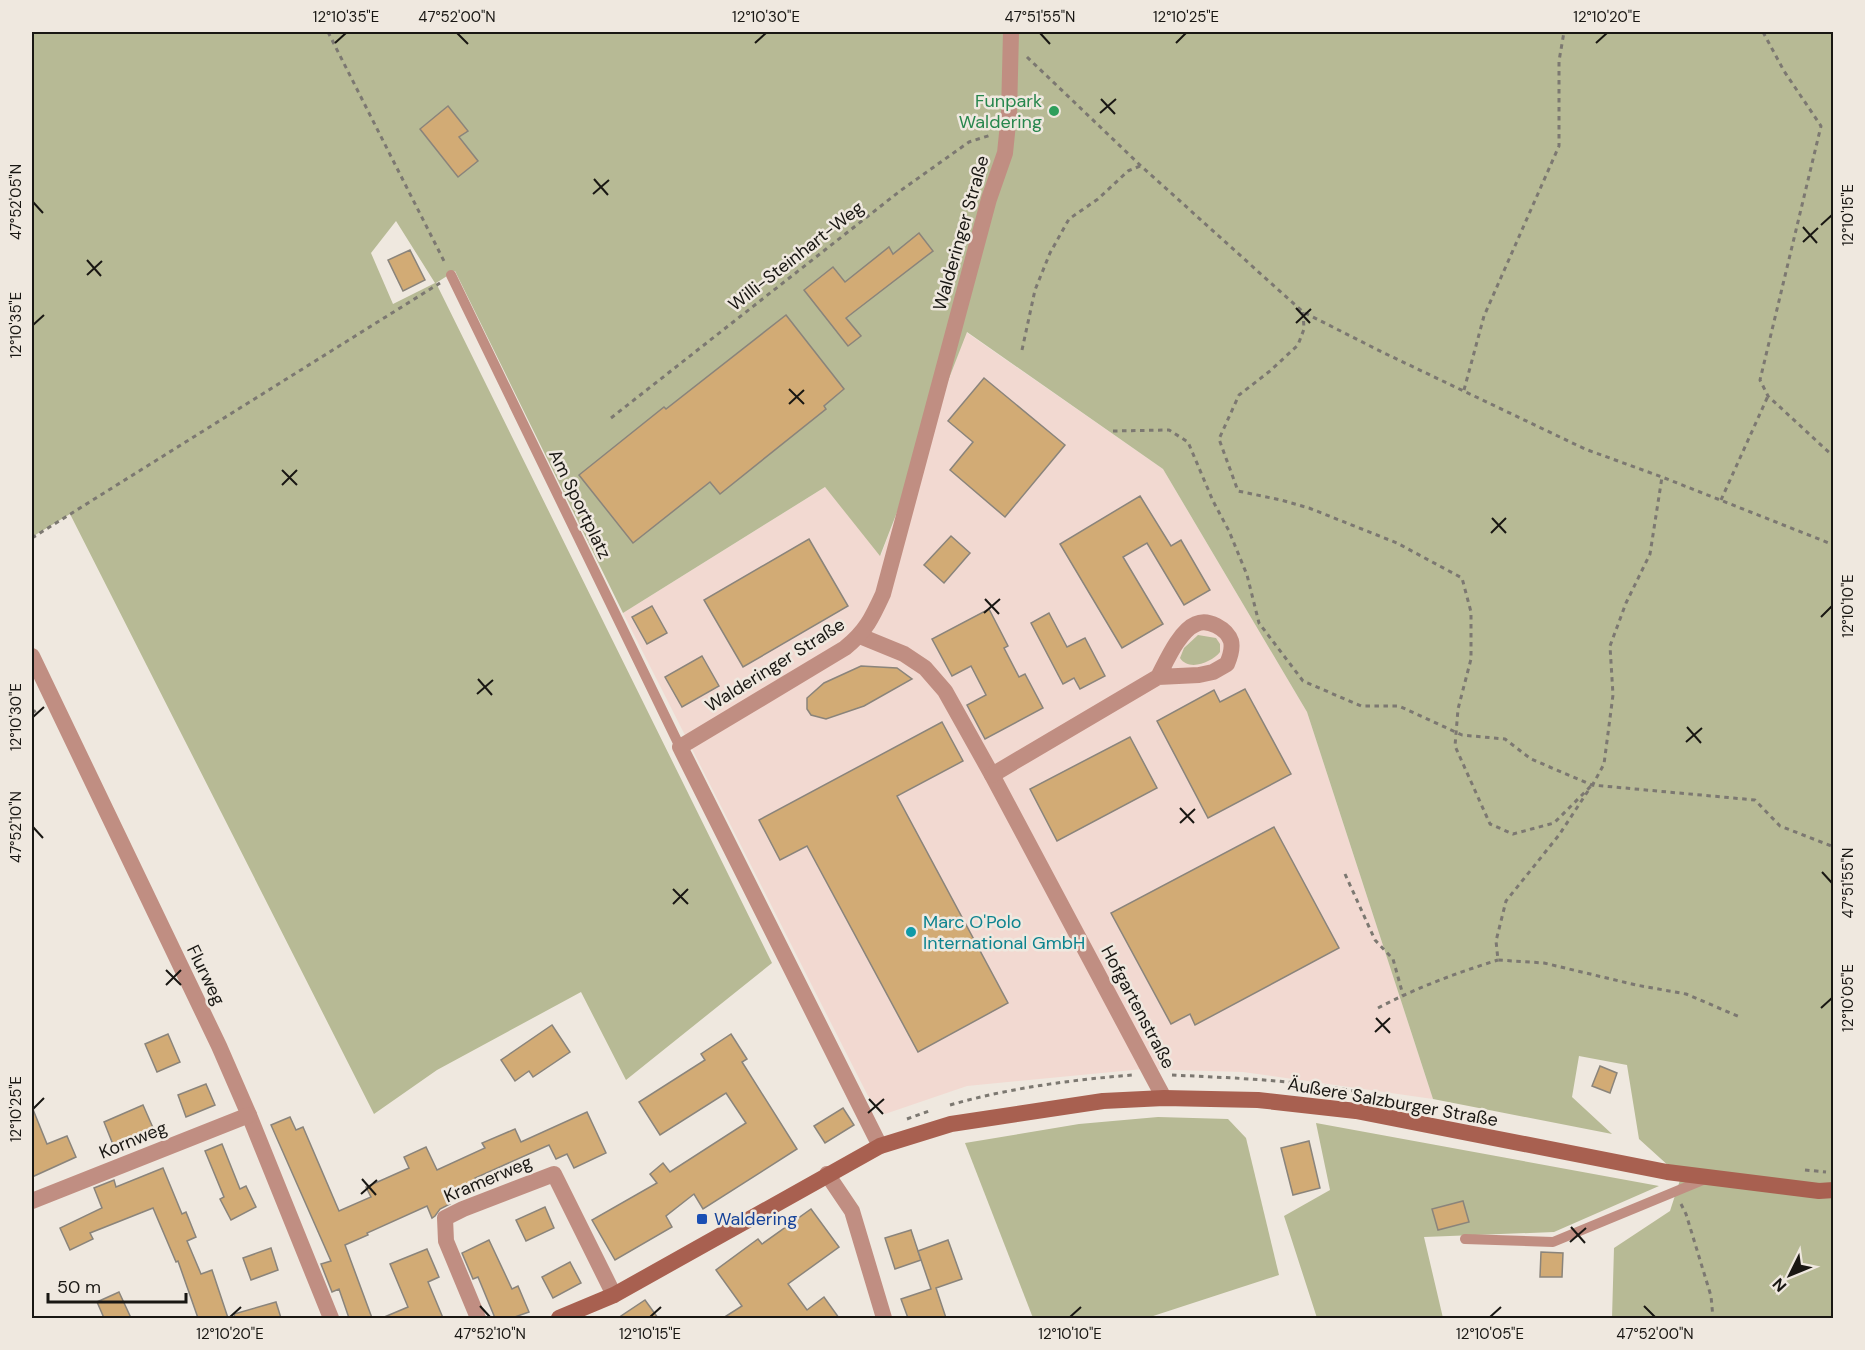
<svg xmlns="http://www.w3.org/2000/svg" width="1865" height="1350" font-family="'DM Sans',sans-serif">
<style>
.industrial{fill:#f2d9d1}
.green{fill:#b7ba95;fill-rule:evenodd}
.building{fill:#d2ab75;stroke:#8a847b;stroke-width:1.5}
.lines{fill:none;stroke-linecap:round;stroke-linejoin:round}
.path{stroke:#7c7871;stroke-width:3;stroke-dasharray:4.5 4.5;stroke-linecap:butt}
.service{stroke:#c08e82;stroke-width:10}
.minor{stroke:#c08e82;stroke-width:16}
.secondary{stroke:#a86050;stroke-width:16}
.ticks{fill:none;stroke:#191713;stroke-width:2}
.leisure-dot{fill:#2e9e5b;stroke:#efe8df;stroke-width:2}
.culture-dot{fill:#0f9aa8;stroke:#efe8df;stroke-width:2}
.transit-dot{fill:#1a4fb4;stroke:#efe8df;stroke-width:2}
.labels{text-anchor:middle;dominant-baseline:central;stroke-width:5;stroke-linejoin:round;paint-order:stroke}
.leisure-label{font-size:18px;fill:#27864d;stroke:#efe8df;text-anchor:end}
.street-label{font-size:18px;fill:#191713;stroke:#efe8df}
.culture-label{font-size:18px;fill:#0d838f;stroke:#efe8df;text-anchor:start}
.transit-label{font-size:18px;fill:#164399;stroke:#efe8df;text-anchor:start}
.neatline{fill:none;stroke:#191713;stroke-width:2}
.ticks-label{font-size:15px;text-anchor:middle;fill:#191713}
</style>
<rect width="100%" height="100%" fill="#efe8df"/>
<path class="industrial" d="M966,332L1163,469L1307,712L1433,1099L1243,1072L1143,1069L967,1086L885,1114L868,1096L623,613L825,487L881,555Z"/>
<g class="green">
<path d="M32,32H1833V1318H1612L1614,1248L1670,1211L1681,1177L1639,1139L1627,1065L1579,1056L1572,1097L1612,1134L1433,1099L1307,712L1163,469L967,332L880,556L825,487L623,613L455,271L436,283L772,963L626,1080L581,992L437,1070L374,1114L70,514L32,537ZM396,221L435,283L393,304L371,253Z"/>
<path d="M1198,635L1216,638L1220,644V652C1212,662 1189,672 1180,658L1184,648Z"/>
<path d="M1158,1117L1228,1119L1246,1138L1279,1275L1147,1318H1033L965,1143L1079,1124Z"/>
<path d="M1316,1123L1659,1186L1554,1232L1424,1237L1443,1318H1317L1284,1216L1330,1190Z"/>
</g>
<g class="building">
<path d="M448,106L468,131L459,137L478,161L458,177L420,129Z"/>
<path d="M919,233L933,251L846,318L861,336L848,346L804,290L833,267L845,282L889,247L893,254Z"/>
<path d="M410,250L425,280L403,291L388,260Z"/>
<path d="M786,315L844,389L824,406L826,409L720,494L710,482L633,543L579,475L664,407L666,409Z"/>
<path d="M984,378L1065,445L1005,517L950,470L973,442L948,421Z"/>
<path d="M1140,496L1171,546L1181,540L1210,590L1184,605L1147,543L1123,557L1163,624L1122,648L1060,544Z"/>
<path d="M951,536L970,553L944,583L924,565Z"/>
<path d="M809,539L848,606L743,667L704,600Z"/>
<path d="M652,606L667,633L647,644L632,617Z"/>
<path d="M989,609L1008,646L1004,648L1019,677L1025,674L1043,708L985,739L967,705L986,695L971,666L952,676L932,639Z"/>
<path d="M1049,613L1067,647L1085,638L1105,676L1080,689L1074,678L1063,684L1031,623Z"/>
<path d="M702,656L719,686L682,707L665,677Z"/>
<path d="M861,666L897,668L912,679L864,706L826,719L811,715L807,709V698L824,683Z"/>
<path d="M1245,689L1291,774L1208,818L1157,721L1214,690L1220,702Z"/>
<path d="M942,722L963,761L897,796L1008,1003L918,1052L807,846L780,860L759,820Z"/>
<path d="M1130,737L1157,788L1057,841L1030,789Z"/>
<path d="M1274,827L1339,948L1195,1025L1190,1014L1171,1024L1111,913Z"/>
<path d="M552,1025L570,1052L533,1077L529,1071L515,1081L501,1060Z"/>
<path d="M168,1034L180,1062L157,1072L145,1044Z"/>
<path d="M731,1034L747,1059L742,1062L797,1149L703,1209L694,1194L666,1216L672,1227L615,1260L592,1220L657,1183L650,1174L663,1163L670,1172L746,1123L726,1093L660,1135L639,1102L705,1060L701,1054Z"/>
<path d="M1600,1066L1617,1073L1610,1093L1592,1086Z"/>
<path d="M206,1084L215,1105L186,1117L178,1095Z"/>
<path d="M143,1105L154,1130L114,1147L104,1122Z"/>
<path d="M32,1107L47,1144L67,1136L76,1157L32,1177Z"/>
<path d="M843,1108L854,1125L825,1143L814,1126Z"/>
<path d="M587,1112L606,1153L574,1168L567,1154L556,1159L549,1145L475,1178L476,1180L446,1194L450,1204L440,1209L435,1216L432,1218L427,1206L367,1233L368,1235L345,1245L372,1318H349L339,1289L332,1292L321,1264L331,1261L271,1125L290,1117L296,1130L303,1127L339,1211L371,1197L366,1187L409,1168L404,1157L426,1147L437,1170L485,1148L482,1143L515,1129L521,1142Z"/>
<path d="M1309,1141L1320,1188L1293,1195L1281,1148Z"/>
<path d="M222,1144L240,1189L246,1186L256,1207L231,1220L220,1199L224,1197L205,1151Z"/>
<path d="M163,1168L182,1214L186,1212L196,1237L187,1241L201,1274L212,1270L228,1318H198L178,1261L176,1262L153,1208L90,1233L93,1239L70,1250L60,1228L102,1208L94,1188L114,1180L116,1187Z"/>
<path d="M1463,1201L1469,1222L1438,1230L1432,1209Z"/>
<path d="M545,1207L554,1228L526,1241L516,1220Z"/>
<path d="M811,1209L839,1247L788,1284L807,1310L824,1297L839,1318H723L742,1306L716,1270L758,1239L762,1244Z"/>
<path d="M911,1230L921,1260L895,1269L885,1238Z"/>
<path d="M489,1240L512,1289L518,1286L529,1312L512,1318H495L478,1277L473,1279L462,1253Z"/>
<path d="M948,1240L962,1279L936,1288L946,1318H908L901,1299L931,1289L918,1251Z"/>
<path d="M271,1248L278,1270L251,1280L243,1258Z"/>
<path d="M427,1249L439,1277L428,1282L443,1318H382L408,1307L390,1264Z"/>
<path d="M1541,1252L1563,1253L1562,1277H1540Z"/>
<path d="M570,1262L581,1283L553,1298L542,1277Z"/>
<path d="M119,1292L131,1318H104L97,1302Z"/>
<path d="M645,1300L658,1318H618Z"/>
<path d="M276,1302L281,1318H235L234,1314Z"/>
</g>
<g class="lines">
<g class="path">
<path d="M328,32L445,263"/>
<path d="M1763,32L1784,71L1821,126L1760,380L1768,396L1834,457"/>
<path d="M1027,57L1140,165L1303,312L1382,352L1585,449L1662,477L1834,545"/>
<path d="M1303,312L1304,329L1298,345L1270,371L1239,395L1219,439L1238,491L1281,500L1309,508L1397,543L1462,578L1471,612V659L1458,709L1455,746L1490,824L1513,834L1554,823L1592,785"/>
<path d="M1022,350L1035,290L1050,253L1069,219L1098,199L1128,171L1140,166"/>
<path d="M1464,390L1484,316L1559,146V61L1564,32"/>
<path d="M611,418L900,191L969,142L991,135"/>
<path d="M1113,431L1169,430L1188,442L1213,501L1229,531L1247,575L1259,623L1303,681L1361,706H1399L1462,735L1505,739L1531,759L1592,785L1755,800L1780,826L1834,847"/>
<path d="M1721,500L1768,396"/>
<path d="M32,538L440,283"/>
<path d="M32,713L38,709"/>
<path d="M1592,786L1604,764L1613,695L1610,646L1626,603L1650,554L1662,477"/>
<path d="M1588,791L1559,835L1506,901L1496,941L1498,960L1544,963L1636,985L1686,994L1740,1017"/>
<path d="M1345,874L1375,940L1393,959L1403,995"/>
<path d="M1378,1008C1416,988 1456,973 1498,960"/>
<path d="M1172,1075C1234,1078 1297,1080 1359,1092"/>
<path d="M1380,1096L1418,1104"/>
<path d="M950,1105C1009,1088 1071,1080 1132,1075"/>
<path d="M907,1119L929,1111"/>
<path d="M1805,1170L1826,1172"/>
<path d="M1681,1204L1686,1214L1711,1296L1713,1318"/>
</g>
<g class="service">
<path d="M451,275L680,747"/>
<path d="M1465,1239L1553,1242L1708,1178"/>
</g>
<g class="minor">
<path d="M860,636L904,654L925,668L945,691L992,775L1164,1098"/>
<path d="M32,656L219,1046L249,1115L331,1318"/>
<path d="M992,775L1158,677L1199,675L1213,672L1227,664C1230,657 1233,649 1231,641C1227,629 1208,618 1196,624C1179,631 1166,662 1158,677"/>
<path d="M880,1146L680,747L845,648C866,631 872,618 883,594L989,199L1005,153L1009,114L1011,32"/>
<path d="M827,1174L852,1211L884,1318"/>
<path d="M32,1201L249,1115"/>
<path d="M478,1318L446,1241L445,1218L463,1209L554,1174L614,1295"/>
</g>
<path class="secondary" d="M559,1318L614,1295L880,1146L951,1124L1103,1101L1164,1098L1258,1100L1356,1111L1667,1172L1819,1191L1834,1190"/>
</g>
<path class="ticks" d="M457,33L468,44M1040,33L1050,44M335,43L346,33M755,43L766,33M1176,43L1186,33M1596,43L1607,33M1101,99L1115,114M1100,113L1116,99M594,179L608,195M593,194L609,180M33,202L43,213M1821,225L1832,215M1803,227L1817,243M1803,242L1818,228M87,260L101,276M87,275L102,261M1296,308L1310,323M1296,323L1311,309M33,325L44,315M789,389L804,404M789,404L804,390M282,470L297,485M282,485L297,470M1492,518L1506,533M1491,533L1506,518M985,599L999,614M984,613L1000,599M1821,617L1832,606M478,679L492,695M477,694L493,680M33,717L44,707M1687,727L1701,743M1686,742L1702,728M1180,808L1194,823M1180,823L1195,809M33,827L43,838M1822,872L1832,883M673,889L688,904M673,904L688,889M166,970L181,985M166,985L181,970M1821,1008L1832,998M1376,1018L1390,1033M1375,1032L1390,1018M869,1099L883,1114M33,1109L44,1098M868,1113L884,1099M362,1179L376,1195M361,1194L377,1180M1571,1227L1585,1243M1570,1242L1586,1228M480,1306L490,1317M1644,1306L1655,1317M230,1317L241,1307M650,1317L661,1307M1070,1317L1081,1307M1490,1317L1501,1307"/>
<circle class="leisure-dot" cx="1054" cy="111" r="6"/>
<circle class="culture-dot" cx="911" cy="932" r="6"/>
<rect class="transit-dot" x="696" y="1213" width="12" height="12" rx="3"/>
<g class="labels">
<g class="leisure-label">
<text x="1042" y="101">Funpark<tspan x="1042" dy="21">Waldering</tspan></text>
</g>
<g class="street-label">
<text transform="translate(961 233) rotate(-74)">Walderinger Straße</text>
<text transform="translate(796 256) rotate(-38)">Willi-Steinhart-Weg</text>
<text transform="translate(580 504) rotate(64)">Am Sportplatz</text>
<text transform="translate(775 665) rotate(-32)">Walderinger Straße</text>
<text transform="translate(206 975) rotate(64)">Flurweg</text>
<text transform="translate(1138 1007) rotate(62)">Hofgartenstraße</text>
<text transform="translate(1393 1102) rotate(10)">Äußere Salzburger Straße</text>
<text transform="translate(133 1140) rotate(-22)">Kornweg</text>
<text transform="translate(488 1179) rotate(-23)">Kramerweg</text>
</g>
<g class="culture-label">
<text x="923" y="922">Marc O'Polo<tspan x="923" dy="21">International GmbH</tspan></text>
</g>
<g class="transit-label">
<text x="714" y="1219">Waldering</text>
</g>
</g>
<rect width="1865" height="1350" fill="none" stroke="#efe8df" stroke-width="66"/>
<g transform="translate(1790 1275) rotate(227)" stroke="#efe8df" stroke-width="4.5" paint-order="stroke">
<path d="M0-4.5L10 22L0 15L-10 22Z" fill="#191713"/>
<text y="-9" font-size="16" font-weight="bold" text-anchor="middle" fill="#191713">N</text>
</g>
<path d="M48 1293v9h138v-9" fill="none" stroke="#191713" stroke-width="3"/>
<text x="57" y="1293" font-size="18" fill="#191713" stroke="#efe8df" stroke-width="4.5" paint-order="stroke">50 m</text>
<rect x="33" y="33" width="1799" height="1284" class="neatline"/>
<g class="ticks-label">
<text x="346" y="22">12°10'35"E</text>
<text x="457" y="22">47°52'00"N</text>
<text x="766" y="22">12°10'30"E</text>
<text x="1040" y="22">47°51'55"N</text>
<text x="1186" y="22">12°10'25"E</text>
<text x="1607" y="22">12°10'20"E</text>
<text transform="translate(16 202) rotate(-90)" y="5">47°52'05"N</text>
<text transform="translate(1848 215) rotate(-90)" y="5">12°10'15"E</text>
<text transform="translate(16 325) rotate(-90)" y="5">12°10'35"E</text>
<text transform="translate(1848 606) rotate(-90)" y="5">12°10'10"E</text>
<text transform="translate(16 717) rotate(-90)" y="5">12°10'30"E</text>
<text transform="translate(16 827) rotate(-90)" y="5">47°52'10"N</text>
<text transform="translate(1848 883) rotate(-90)" y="5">47°51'55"N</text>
<text transform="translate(1848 998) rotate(-90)" y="5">12°10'05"E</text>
<text transform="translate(16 1109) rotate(-90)" y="5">12°10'25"E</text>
<text x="230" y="1339">12°10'20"E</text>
<text x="490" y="1339">47°52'10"N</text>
<text x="650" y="1339">12°10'15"E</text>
<text x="1070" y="1339">12°10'10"E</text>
<text x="1490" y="1339">12°10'05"E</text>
<text x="1655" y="1339">47°52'00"N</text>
</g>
</svg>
